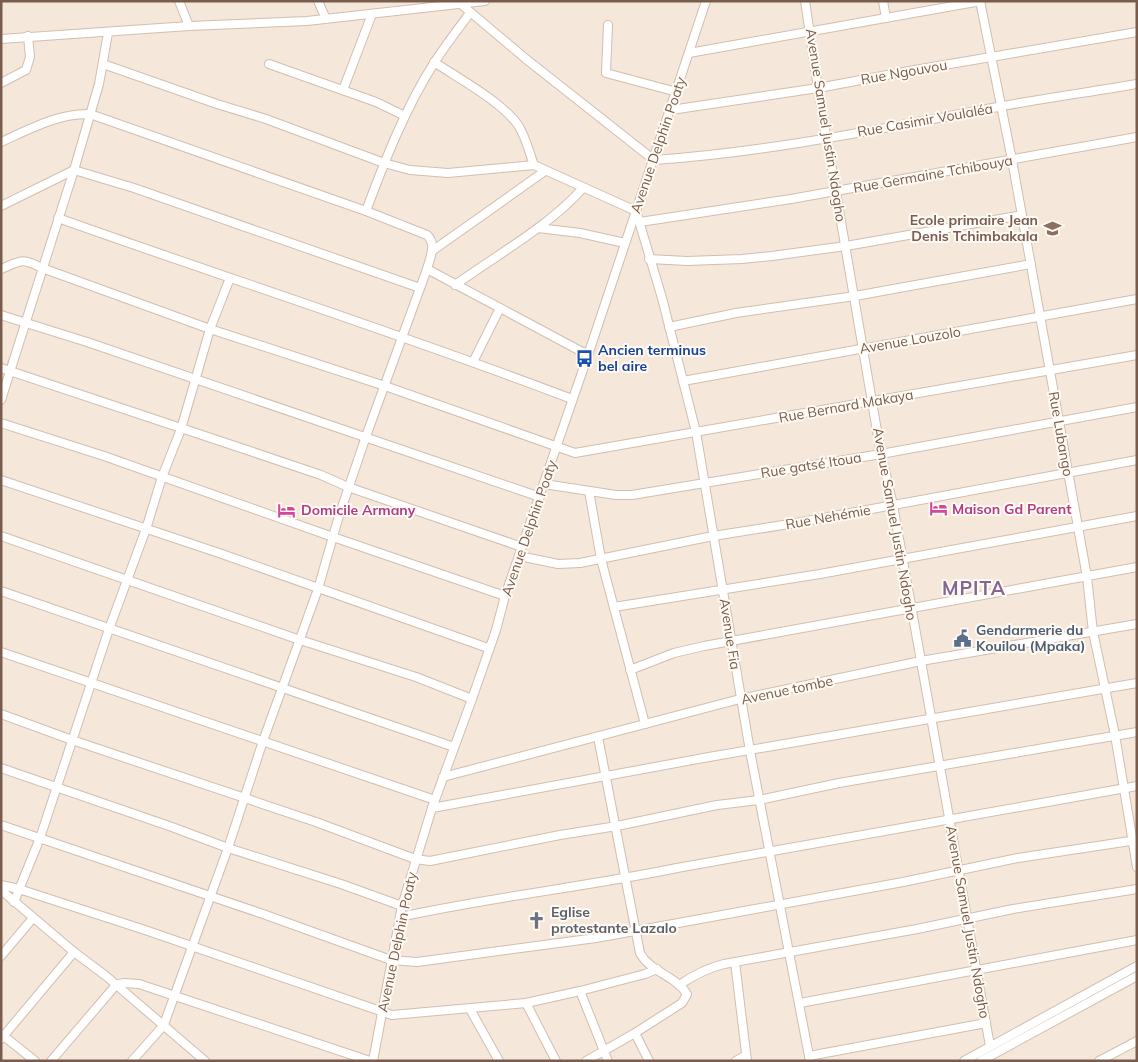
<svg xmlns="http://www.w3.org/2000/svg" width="1138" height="1062" font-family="Mulish,sans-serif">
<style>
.residential{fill:#f5e8da}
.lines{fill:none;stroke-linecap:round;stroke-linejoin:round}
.minor-casing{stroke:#d1beb0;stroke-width:10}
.minor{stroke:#fff;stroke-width:8}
.labels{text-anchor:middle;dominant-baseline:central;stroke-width:4;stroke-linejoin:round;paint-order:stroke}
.street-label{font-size:14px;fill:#7a5c4d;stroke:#fffaf3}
.education-label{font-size:14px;font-weight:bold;fill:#785e54;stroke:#fffaf3;text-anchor:end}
.transit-label{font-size:14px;font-weight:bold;fill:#164399;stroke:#fffaf3;text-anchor:start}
.hotel-label{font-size:14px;font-weight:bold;fill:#b23c85;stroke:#fffaf3;text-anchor:start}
.service-label{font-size:14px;font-weight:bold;fill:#4e5e75;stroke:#fffaf3;text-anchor:start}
.worship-label{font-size:14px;font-weight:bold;fill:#5b616d;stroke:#fffaf3;text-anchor:start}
.district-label{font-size:19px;font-weight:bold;letter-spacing:1px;fill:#846695;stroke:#fffaf3}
</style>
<rect width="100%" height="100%" fill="#fdf6ec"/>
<rect class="residential" x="1" y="1" width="1136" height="1060"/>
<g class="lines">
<defs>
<g id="minor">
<path d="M179,1L189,26"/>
<path d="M318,1L326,19"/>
<path d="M805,1L818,88L881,454L893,505L990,1046"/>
<path d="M883,1L886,18"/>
<path d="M980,1L1012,160L1087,577L1093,632L1115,735L1137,867"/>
<path d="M462,5L526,59L654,160C770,152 884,128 998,107C1044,98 1091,92 1137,84"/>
<path d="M608,25L606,73L677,92"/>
<path d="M1,39L189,26L307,21L485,1"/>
<path d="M689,53L981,1"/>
<path d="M434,62C458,78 502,102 518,125C526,137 529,152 534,165"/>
<path d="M103,64L217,104L266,119L384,163L410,170L448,173L534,165L636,211L662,298L696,432L750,751L810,1061"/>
<path d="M269,64L376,102L405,116"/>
<path d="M1,83L26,70L30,57L28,36"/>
<path d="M343,90L372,14"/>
<path d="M671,110L818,88L909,71L1137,32"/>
<path d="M1,142C30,129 59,113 90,114L366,211L427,235C437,244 430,258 427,269L365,439L338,519L318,589L263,741L228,848L167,1016L164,1025L132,1061"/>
<path d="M1,206L74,170L134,188L420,288"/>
<path d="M366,211C385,160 405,109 434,63C445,46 458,29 470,13"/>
<path d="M58,218C229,279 402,334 572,399"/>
<path d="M640,222L791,199L1137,137"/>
<path d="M538,228L580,233L625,243"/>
<path d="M432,251L545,171"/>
<path d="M649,259L687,261L742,259L772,256L846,246L1022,215"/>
<path d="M1,269C22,260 22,258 42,268L210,329L385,386L575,453L1137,355"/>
<path d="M427,269L588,355"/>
<path d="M455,285C498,254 548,227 583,188"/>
<path d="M1,315L87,342L540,497"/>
<path d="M669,327L736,313L855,296L1031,264"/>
<path d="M473,362L500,308"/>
<path d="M1,368L247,450L321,475L348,487L522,547"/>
<path d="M683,381L1137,299"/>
<path d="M1,400L74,170L99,84L108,33"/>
<path d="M1,423L104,456L333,537L505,596"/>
<path d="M1,480L219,553L488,648"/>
<path d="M544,484L616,495H632L881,454L1137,407"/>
<path d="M589,491L601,559L645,724"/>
<path d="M1,536L300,640L416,677L472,699"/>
<path d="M519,556L558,564L580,563L713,536L796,523L1137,460"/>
<path d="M1,591L454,747"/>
<path d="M614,607L820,574L1137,516"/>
<path d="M1,652L435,800"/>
<path d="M630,670L674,653L704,646L1137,567"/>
<path d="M1,714L72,740L316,822L415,859L430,861L560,835L617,826L717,805L759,800L839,783L1137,732"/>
<path d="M1,768L172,827L228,848L341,884L402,906"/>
<path d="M443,777L740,699L921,661L1137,624"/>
<path d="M432,808L709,757L1137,683"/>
<path d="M1,825L263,914L391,960L417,962L596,938L903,882L1018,858L1137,840"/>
<path d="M1,885L19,889L145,930L392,1015L526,1003L580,991L645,974L657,969"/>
<path d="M1,890L74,952L106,976L205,1061"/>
<path d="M14,902L40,838L109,629L146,529L162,477L181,429L210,329L230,278"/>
<path d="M400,917C491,897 585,887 677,868L1137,786"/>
<path d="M1,956L33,918"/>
<path d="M735,962L747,1061"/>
<path d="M679,985C694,975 707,968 724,964L917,929L1013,909L1137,889"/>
<path d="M580,991L608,1061"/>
<path d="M526,1003L556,1061"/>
<path d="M800,1003L1137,940"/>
<path d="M470,1009L499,1061"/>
<path d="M635,1033L649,1061"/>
<path d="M1,1034L35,1061"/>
<path d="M1,1039L74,952"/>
<path d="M809,1056L986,1023"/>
<path d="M51,1061L116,985L124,983L139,984L370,1061"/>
<path d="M373,1061L402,906L432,808L472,699L496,630L505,596L588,355L706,1"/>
<path d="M586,1061L635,1033L682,1003L687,994C676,976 650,972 640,953L598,737"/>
<path d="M736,1061L746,1055"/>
<path d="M964,1061L1137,966"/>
<path d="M981,1061L1137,976"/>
<path d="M1099,1061L1137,1041"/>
</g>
</defs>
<use href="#minor" class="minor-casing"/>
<use href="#minor" class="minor"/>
</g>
<defs>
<symbol id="school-bare" viewBox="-9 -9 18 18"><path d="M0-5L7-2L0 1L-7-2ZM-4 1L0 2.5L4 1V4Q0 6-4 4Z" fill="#8d6e63" stroke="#fffaf3" stroke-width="2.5" paint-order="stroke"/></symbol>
<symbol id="bus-bare" viewBox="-9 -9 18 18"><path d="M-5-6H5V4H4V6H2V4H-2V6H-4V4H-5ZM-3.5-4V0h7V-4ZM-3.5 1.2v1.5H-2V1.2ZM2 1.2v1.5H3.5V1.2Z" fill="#1a4fb4" stroke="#fffaf3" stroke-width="2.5" paint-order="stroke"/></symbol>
<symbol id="hotel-bare" viewBox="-9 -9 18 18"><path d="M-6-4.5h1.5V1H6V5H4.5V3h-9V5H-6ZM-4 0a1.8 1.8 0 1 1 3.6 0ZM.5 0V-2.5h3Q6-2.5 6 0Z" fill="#d1479c" stroke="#fffaf3" stroke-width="2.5" paint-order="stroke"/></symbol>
<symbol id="civic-bare" viewBox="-9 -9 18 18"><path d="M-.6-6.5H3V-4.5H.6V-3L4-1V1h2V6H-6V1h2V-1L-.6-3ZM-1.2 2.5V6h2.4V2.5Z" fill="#5c6f8a" stroke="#fffaf3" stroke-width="2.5" paint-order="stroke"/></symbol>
<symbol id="church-bare" viewBox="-9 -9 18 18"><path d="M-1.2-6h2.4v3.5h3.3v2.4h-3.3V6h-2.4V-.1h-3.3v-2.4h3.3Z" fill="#6b7280" stroke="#fffaf3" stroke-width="2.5" paint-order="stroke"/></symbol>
</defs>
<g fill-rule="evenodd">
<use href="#school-bare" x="1040" y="216" width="25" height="25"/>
<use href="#bus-bare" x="572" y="346" width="25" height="25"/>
<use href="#hotel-bare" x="926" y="496" width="25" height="25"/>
<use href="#hotel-bare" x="274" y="498" width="25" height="25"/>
<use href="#civic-bare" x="950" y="626" width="25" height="25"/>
<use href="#church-bare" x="524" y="908" width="25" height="25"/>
</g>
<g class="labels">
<g class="street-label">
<text transform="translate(904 72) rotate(-10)">Rue Ngouvou</text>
<text transform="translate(925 120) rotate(-10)">Rue Casimir Voulaléa</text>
<text transform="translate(826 125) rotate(81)">Avenue Samuel Justin Ndogho</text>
<text transform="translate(658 145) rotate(-71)">Avenue Delphin Poaty</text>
<text transform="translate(933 174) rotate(-10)">Rue Germaine Tchibouya</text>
<text transform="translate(910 340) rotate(-10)">Avenue Louzolo</text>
<text transform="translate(846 406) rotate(-10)">Rue Bernard Makaya</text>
<text transform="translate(1061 434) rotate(80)">Rue Lubango</text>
<text transform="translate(811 465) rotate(-9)">Rue gatsé Itoua</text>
<text transform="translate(828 517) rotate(-10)">Rue Nehémie</text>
<text transform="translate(895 524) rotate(80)">Avenue Samuel Justin Ndogho</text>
<text transform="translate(529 528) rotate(-71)">Avenue Delphin Poaty</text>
<text transform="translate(730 634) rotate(81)">Avenue Fia</text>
<text transform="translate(787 690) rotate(-12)">Avenue tombe</text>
<text transform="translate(968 922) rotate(80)">Avenue Samuel Justin Ndogho</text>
<text transform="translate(397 942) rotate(-78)">Avenue Delphin Poaty</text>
</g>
<g class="education-label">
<text x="1038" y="220">Ecole primaire Jean<tspan x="1038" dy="16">Denis Tchimbakala</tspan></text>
</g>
<g class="transit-label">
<text x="598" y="350">Ancien terminus<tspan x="598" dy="16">bel aire</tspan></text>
</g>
<g class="hotel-label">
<text x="952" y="509">Maison Gd Parent</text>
<text x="301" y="510">Domicile Armany</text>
</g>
<g class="service-label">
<text x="976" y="630">Gendarmerie du<tspan x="976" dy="16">Kouilou (Mpaka)</tspan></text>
</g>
<g class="worship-label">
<text x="551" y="912">Eglise<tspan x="551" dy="16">protestante Lazalo</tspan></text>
</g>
<g class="district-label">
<text x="974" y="588">MPITA</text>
</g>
</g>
<rect width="1138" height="1062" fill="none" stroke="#7a5c4d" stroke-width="5"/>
</svg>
